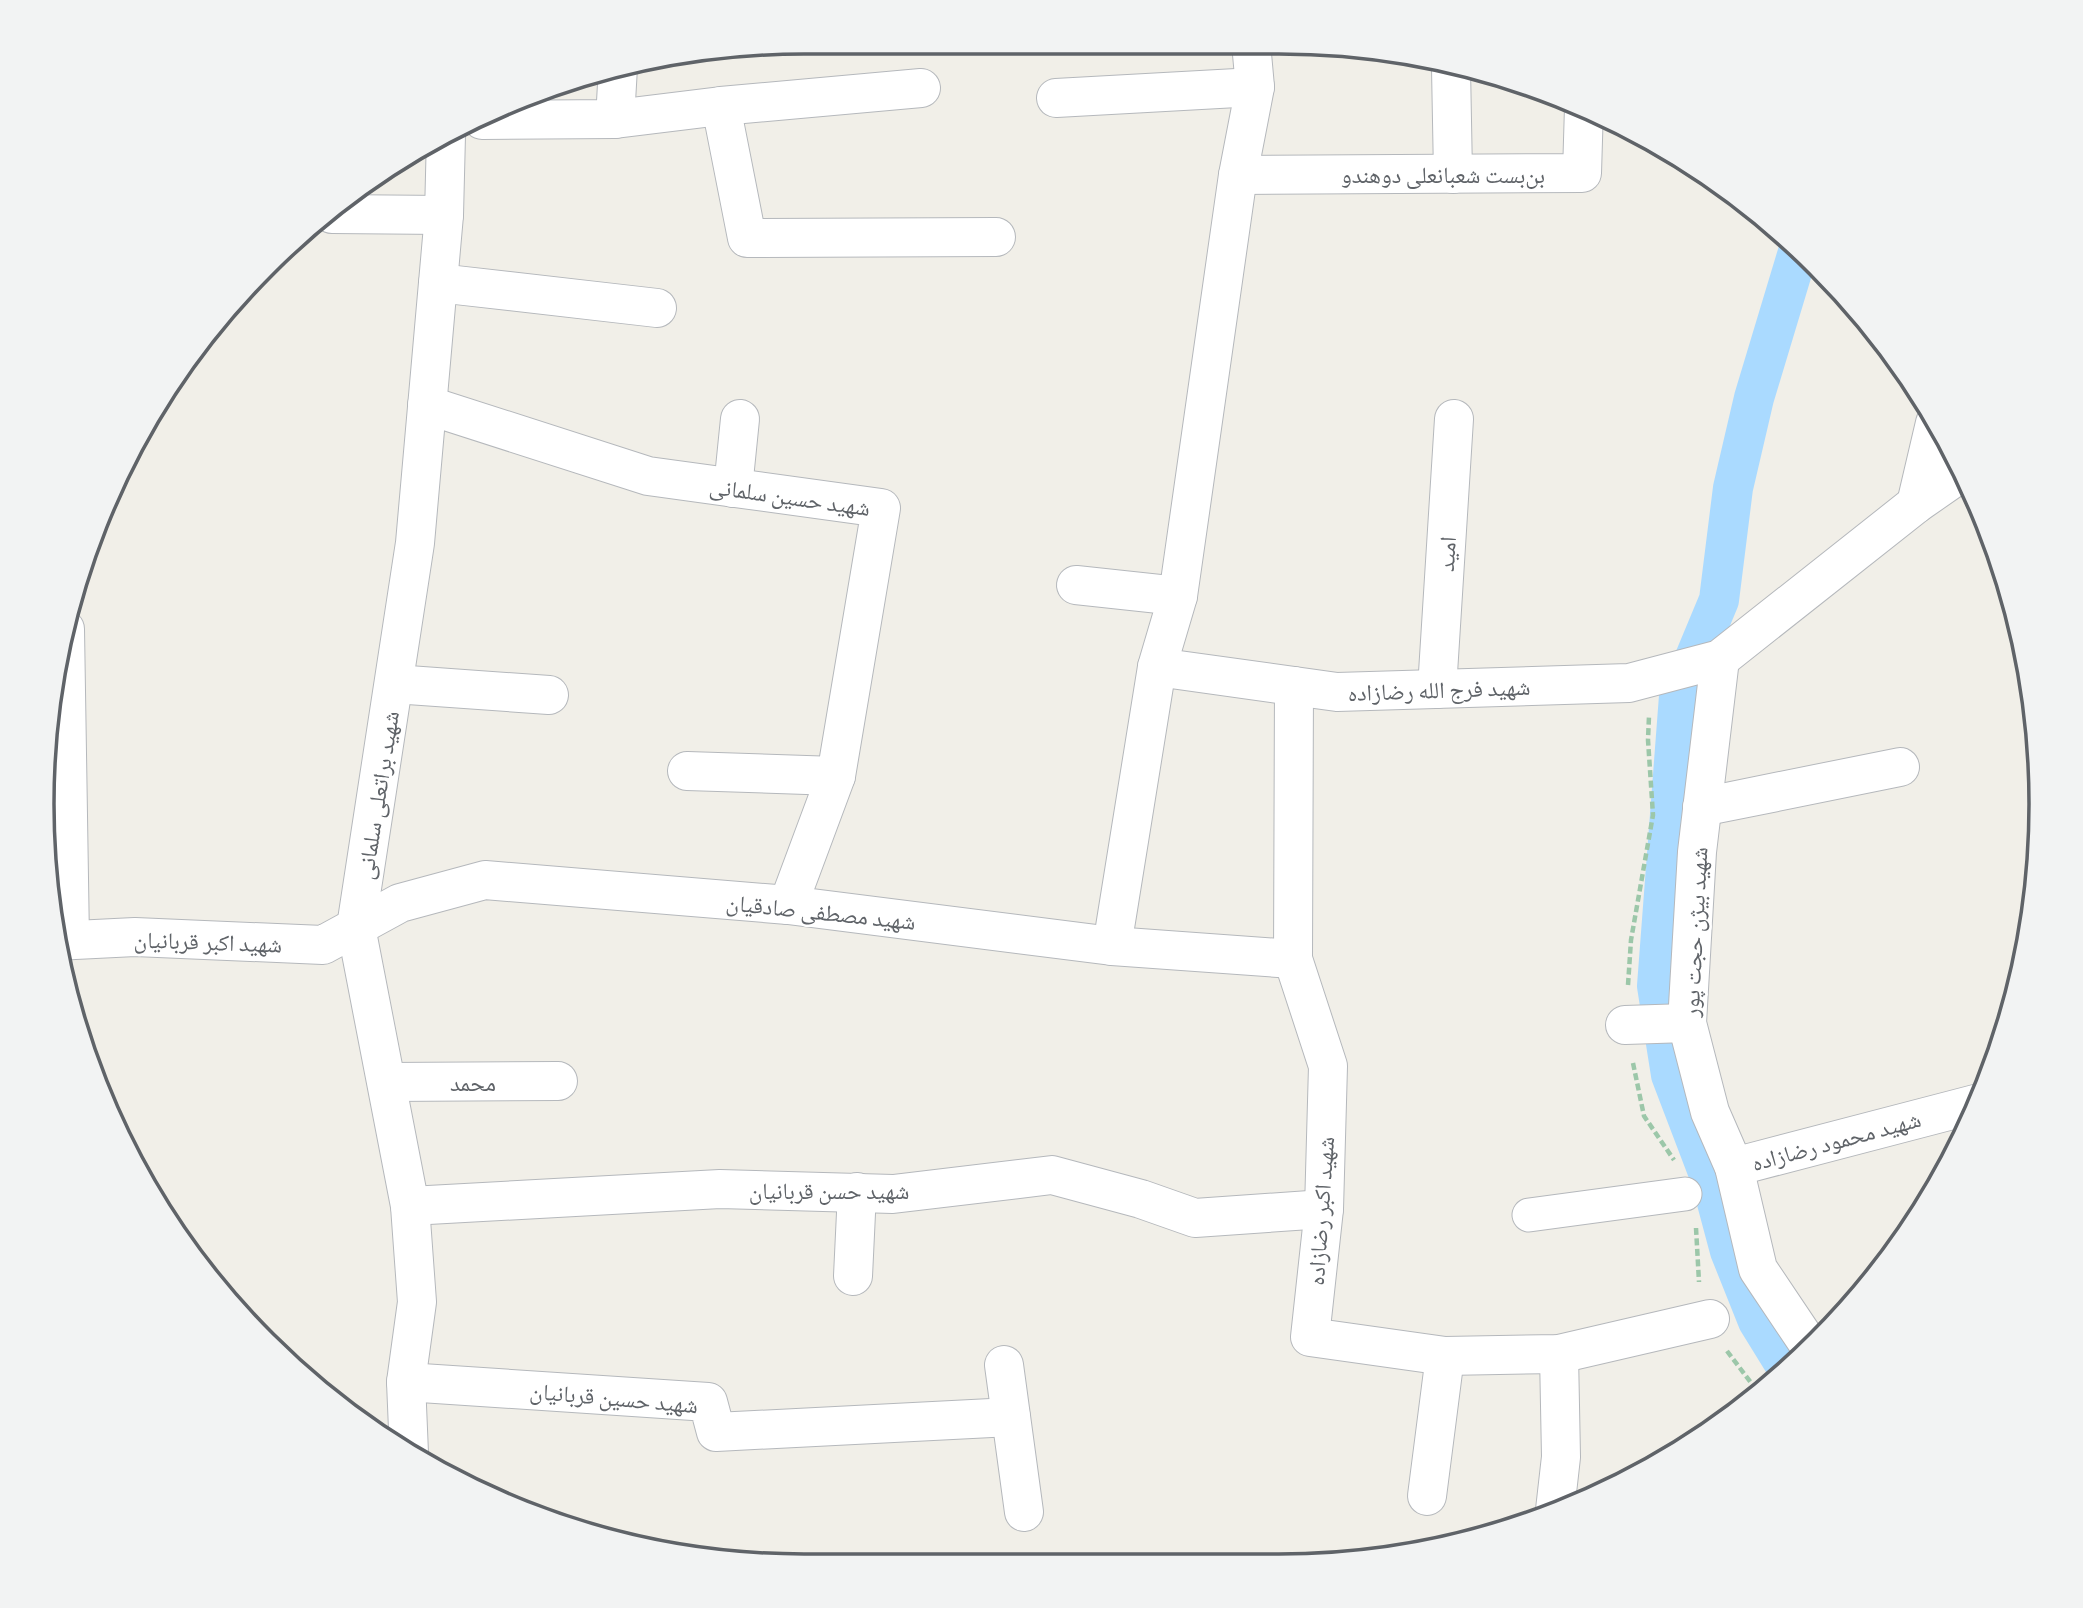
<svg xmlns="http://www.w3.org/2000/svg" width="2083" height="1608" font-family="Barlow,'Noto Naskh Arabic',sans-serif">
<style>
.lines{fill:none;stroke-linecap:round;stroke-linejoin:round}
.canal{stroke:#aadaff;stroke-width:40}
.pedestrian-casing{stroke:#b5b8bc;stroke-width:35}
.minor-casing{stroke:#b5b8bc;stroke-width:40}
.path{stroke:#9cc7a9;stroke-width:4.5;stroke-dasharray:7 3.5;stroke-linecap:butt}
.pedestrian{stroke:#fff;stroke-width:33}
.minor{stroke:#fff;stroke-width:38}
.labels{text-anchor:middle;dominant-baseline:central;stroke-width:5;stroke-linejoin:round;paint-order:stroke}
.street-label{font-size:23px;fill:#5f6368;stroke:#fff}
.rim{fill:none;stroke:#5f6368;stroke-width:3.5}
</style>
<rect width="100%" height="100%" fill="#f1efe8"/>
<g class="lines">
<path class="canal" d="M1787,1368L1758,1321L1730,1251L1711,1180L1671,1075L1657,986L1679,696L1719,600L1733,488L1754,398L1798,252"/>
<defs>
<path id="pedestrian" d="M1529,1215L1685,1194"/>
<g id="minor">
<path d="M1451,68L1453,174"/>
<path d="M1056,98L1255,87"/>
<path d="M721,106L747,238L996,237"/>
<path d="M615,119L618,67"/>
<path d="M482,120L615,119L721,106L921,88"/>
<path d="M1238,175L1582,173L1584,107"/>
<path d="M332,214L444,215"/>
<path d="M438,283L657,308"/>
<path d="M427,405L648,476L881,508L836,776L788,905"/>
<path d="M733,488L740,419"/>
<path d="M1916,504L1935,423"/>
<path d="M1076,585L1178,596"/>
<path d="M65,629L70,940"/>
<path d="M1720,659L1697,852L1687,1023L1710,1112L1734,1167L1758,1269L1811,1348"/>
<path d="M1157,667L1337,692L1629,683L1720,659L1916,504L1962,472"/>
<path d="M394,684L549,695"/>
<path d="M1294,686L1293,959L1328,1066L1324,1209L1310,1337L1445,1356L1559,1354L1710,1319"/>
<path d="M1437,689L1454,419"/>
<path d="M687,771L836,776"/>
<path d="M1702,807L1900,767"/>
<path d="M55,941L135,937L323,945L400,903L485,880L788,905L1112,946L1293,959"/>
<path d="M1112,946L1157,667L1178,596L1238,175L1255,87L1251,43"/>
<path d="M1625,1025L1687,1023"/>
<path d="M388,1082L558,1081"/>
<path d="M1734,1167L1979,1103"/>
<path d="M410,1206L720,1189L893,1194L1052,1175L1141,1199L1195,1218L1324,1209"/>
<path d="M853,1276L857,1192"/>
<path d="M1004,1365L1024,1512"/>
<path d="M406,1382L708,1402L716,1432L1011,1417"/>
<path d="M409,1453L406,1382L417,1302L410,1206L356,927L415,543L444,215L446,135"/>
<path d="M1427,1496L1445,1356"/>
<path d="M1555,1510L1561,1457L1559,1354"/>
</g>
</defs>
<use href="#pedestrian" class="pedestrian-casing"/>
<use href="#minor" class="minor-casing"/>
<g class="path">
<path d="M1628,985L1631,940L1653,815L1648,740L1649,716"/>
<path d="M1633,1063L1644,1116L1674,1160"/>
<path d="M1696,1228L1699,1282"/>
<path d="M1727,1351L1758,1392"/>
</g>
<use href="#pedestrian" class="pedestrian"/>
<use href="#minor" class="minor"/>
</g>
<g class="labels">
<g class="street-label">
<text x="1443" y="174">بن‌بست شعبانعلی دوهندو</text>
<text transform="translate(790 496) rotate(8)">شهید حسین سلمانی</text>
<text transform="translate(1446 554) rotate(-86)">امید</text>
<text transform="translate(1439 689) rotate(-2)">شهید فرج الله رضازاده</text>
<text transform="translate(377 795) rotate(-81)">شهید براتعلی سلمانی</text>
<text transform="translate(821 911) rotate(6)">شهید مصطفی صادقیان</text>
<text transform="translate(1694 932) rotate(-87)">شهید بیژن حجت پور</text>
<text transform="translate(208 941) rotate(2)">شهید اکبر قربانیان</text>
<text x="473" y="1082">محمد</text>
<text transform="translate(1836 1140) rotate(-15)">شهید محمود رضازاده</text>
<text x="829" y="1190">شهید حسن قربانیان</text>
<text transform="translate(1320 1211) rotate(-86)">شهید اکبر رضازاده</text>
<text transform="translate(614 1397) rotate(5)">شهید حسین قربانیان</text>
</g>
</g>
<path d="M0 0H2083V1608H0ZM804 54H1279A750 750 0 0 1 2029 804V804A750 750 0 0 1 1279 1554H804A750 750 0 0 1 54 804V804A750 750 0 0 1 804 54Z" fill="#f2f3f3" fill-rule="evenodd"/>
<path class="rim" d="M804 54H1279A750 750 0 0 1 2029 804V804A750 750 0 0 1 1279 1554H804A750 750 0 0 1 54 804V804A750 750 0 0 1 804 54Z"/>
</svg>
